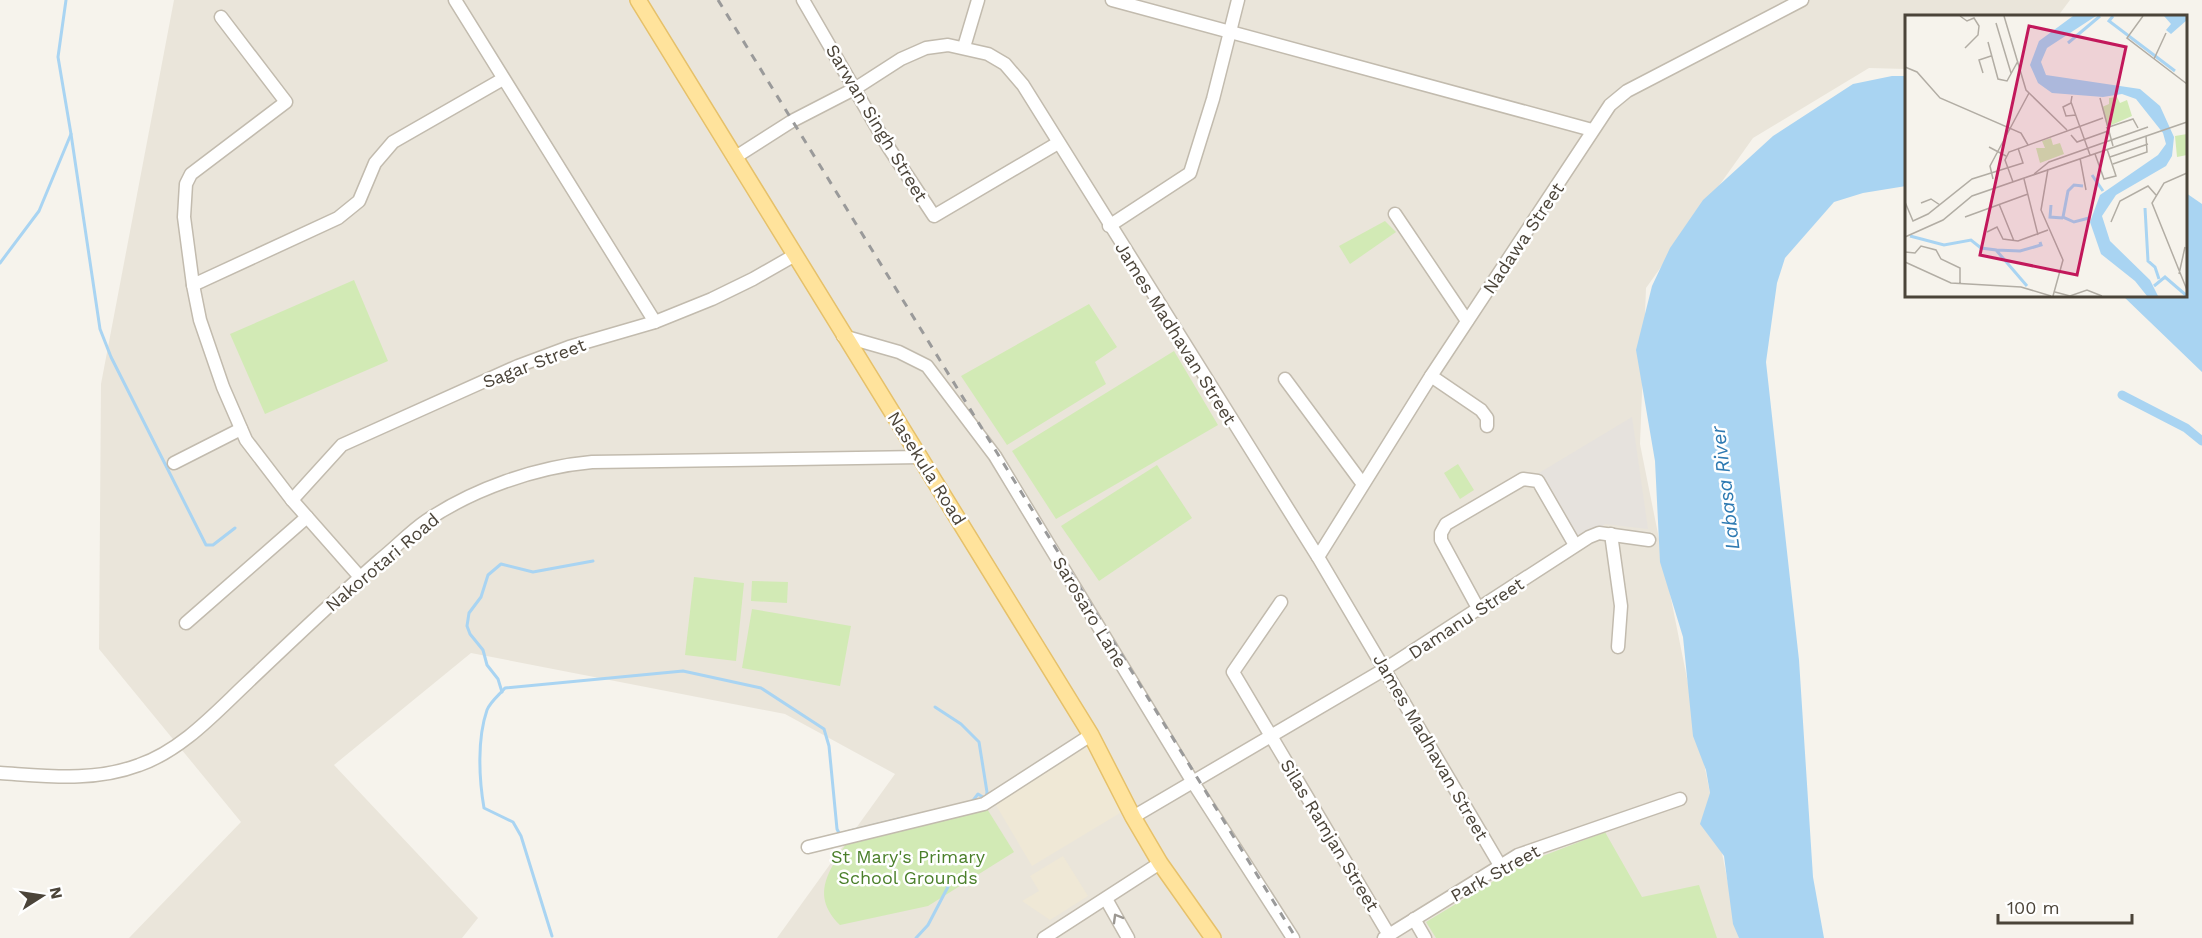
<svg xmlns="http://www.w3.org/2000/svg" width="2202" height="938" font-family="'Work Sans',sans-serif">
<style>
.residential{fill:#eae5da}
.industrial{fill:#e6e2dd}
.education{fill:#efe8d6}
.green{fill:#d2eab5}
.water{fill:#a9d4f2}
.lines{fill:none;stroke-linecap:round;stroke-linejoin:round}
.stream{stroke:#a9d4f2;stroke-width:3}
.canal{stroke:#a9d4f2;stroke-width:9}
.minor-casing{stroke:#c2bbae;stroke-width:15}
.major-casing{stroke:#e6c16a;stroke-width:18}
.minor{stroke:#fff;stroke-width:12}
.major{stroke:#ffe39c;stroke-width:15}
.rail{stroke:#9a9a9a;stroke-width:3;stroke-dasharray:8 8;stroke-linecap:butt}
.oneway{stroke:#9c9892}
.labels{text-anchor:middle;dominant-baseline:central;stroke-width:5;stroke-linejoin:round;paint-order:stroke}
.street-label{font-size:18px;fill:#4b4439;stroke:#fff}
.park-label{font-size:18px;fill:#4a7f2a;stroke:#fff}
.water-label{font-size:20px;font-style:italic;fill:#2e7ab2;stroke:#fff}
.inset-river{fill:none;stroke:#a9d4f2;stroke-width:3}
.inset-road{fill:none;stroke:#b2ada4;stroke-width:1.5}
.view{fill:#c2185b;fill-opacity:0.15;stroke:#c2185b;stroke-width:3}
.inset-edge{fill:none;stroke:#4b4439;stroke-width:3}
</style>
<rect width="100%" height="100%" fill="#f6f3ec"/>
<path class="residential" d="M174,0H2070L2058,16H1906V69L1869,68L1753,138L1646,288L1640,444L1739,938H777L895,774L785,714L471,653L334,765L478,918L462,938H129L241,822L99,649L101,384Z"/>
<path class="industrial" d="M1632,417L1648,529L1605,524L1577,552L1550,517L1539,473Z"/>
<g class="education">
<path d="M1085,744L1125,810L1032,866L993,800Z"/>
<path d="M1063,856L1088,896L1050,920L1022,901L1039,891L1030,876Z"/>
</g>
<g class="green">
<path d="M1385,221L1396,232L1350,264L1339,246Z"/>
<path d="M354,280L388,361L265,414L230,334Z"/>
<path d="M1089,304L1117,347L1095,362L1106,384L1007,445L961,376Z"/>
<path d="M1174,351L1218,425L1056,519L1012,451Z"/>
<path d="M1458,464L1474,490L1460,499L1444,473Z"/>
<path d="M1157,465L1192,518L1099,581L1061,526Z"/>
<path d="M694,577L744,583L736,661L685,655Z"/>
<path d="M752,581L788,582L787,603L751,601Z"/>
<path d="M752,609L851,626L840,686L742,668Z"/>
<path d="M984,804L1014,852L928,906L840,925C807,892 833,867 852,834Z"/>
<path d="M1605,832L1642,897L1699,885L1717,938H1436L1426,922L1522,864Z"/>
</g>
<g class="water">
<path d="M1892,76H1906V186L1863,193L1834,202L1785,258L1777,283L1766,362L1799,660L1813,877L1824,938H1739L1733,924L1724,856L1700,824L1710,793L1706,770L1693,736L1683,637L1660,562L1655,461L1636,350L1652,286L1670,248L1703,200L1773,136L1853,84Z"/>
<path d="M2186,193L2202,204V372L2123,296H2186Z"/>
</g>
<g class="lines">
<g class="stream">
<path d="M71,134L100,329L111,357L206,545H213L235,528"/>
<path d="M0,263L39,211L71,134L58,57L66,0"/>
<path d="M502,692L498,679L487,665L483,650L470,634L467,626L469,613L481,597L488,575L501,564L533,572L593,561"/>
<path d="M935,707L961,724L979,742L987,792L986,799L978,794L971,803"/>
<path d="M846,832L903,818"/>
<path d="M552,936L521,836L513,822L484,808C479,779 477,739 487,710C490,702 499,695 505,688L683,671L761,688L824,729L829,746L837,829L840,835"/>
<path d="M916,938L928,925L951,881"/>
</g>
<path class="canal" d="M2122,395L2186,428L2202,441"/>
<defs>
<g id="minor">
<path d="M455,0L655,322"/>
<path d="M803,0L887,145L934,216L1058,143"/>
<path d="M1112,0L1592,130"/>
<path d="M221,17L286,102L191,174L186,184L184,217L193,285L200,320L223,387L246,440L292,500L360,577"/>
<path d="M964,47L978,0"/>
<path d="M734,158L792,121L856,88L901,59L926,48L948,45L988,54L1005,64L1023,85L1318,557L1501,867"/>
<path d="M1395,214L1467,321"/>
<path d="M1109,226L1190,173L1213,99L1238,0"/>
<path d="M193,285L338,218L359,201L375,163L393,142L503,79"/>
<path d="M843,336L899,352L927,366L995,456L1194,784L1293,938"/>
<path d="M1431,376L1481,410L1487,418V426"/>
<path d="M1285,379L1362,483"/>
<path d="M174,463L241,429"/>
<path d="M292,500L342,445L518,366L569,347L655,322L712,299L753,279L795,255"/>
<path d="M1611,534L1621,606L1618,647"/>
<path d="M1318,557L1431,376L1610,105L1627,91L1802,0"/>
<path d="M1281,602L1233,672L1389,935"/>
<path d="M1479,610L1441,540V533L1446,524L1523,479L1538,481L1575,545"/>
<path d="M186,623L307,517"/>
<path d="M0,773C48,776 94,782 139,765C182,750 215,713 247,683C291,641 335,599 381,559C396,547 410,532 426,521C473,489 536,467 592,462L921,457"/>
<path d="M1133,817L1385,669L1589,537L1599,533L1649,540"/>
<path d="M808,847L984,804L1091,735"/>
<path d="M1106,899L1128,938"/>
<path d="M1414,919L1425,938"/>
<path d="M1044,938L1160,863"/>
<path d="M1384,938L1518,855L1680,799"/>
</g>
<path id="major" d="M638,0L1091,735L1133,817L1160,863L1213,938"/>
</defs>
<use href="#minor" class="minor-casing"/>
<use href="#major" class="major-casing"/>
<use href="#minor" class="minor"/>
<use href="#major" class="major"/>
<path class="rail" d="M718,0L1296,938"/>
</g>
<defs><path id="oneway-chevron" d="M-2-3.5L2.5 0L-2 3.5" fill="none" stroke-width="1.6" stroke-linecap="round" stroke-linejoin="round" transform="scale(1.5)"/></defs>
<use class="oneway" href="#oneway-chevron" transform="translate(1117 918) rotate(-120)"/>
<g class="labels">
<g class="street-label">
<text transform="translate(877 123) rotate(59)">Sarwan Singh Street</text>
<text transform="translate(1523 238) rotate(-56)">Nadawa Street</text>
<text transform="translate(1176 333) rotate(58)">James Madhavan Street</text>
<text transform="translate(534 363) rotate(-21)">Sagar Street</text>
<text transform="translate(927 468) rotate(58)">Nasekula Road</text>
<text transform="translate(382 562) rotate(-40)">Nakorotari Road</text>
<text transform="translate(1090 612) rotate(59)">Sarosaro Lane</text>
<text transform="translate(1466 618) rotate(-33)">Damanu Street</text>
<text transform="translate(1431 747) rotate(60)">James Madhavan Street</text>
<text transform="translate(1330 835) rotate(59)">Silas Ramjan Street</text>
<text transform="translate(1495 873) rotate(-29)">Park Street</text>
</g>
<g class="park-label">
<text x="908" y="856">St Mary's Primary<tspan x="908" dy="21">School Grounds</tspan></text>
</g>
<g class="water-label">
<text transform="translate(1725 488) rotate(-97)">Labasa River</text>
</g>
</g>
<g transform="translate(1905 15)">
<rect width="282" height="282" fill="#f6f3ec"/>
<path d="M212,82L215,88L222,85L227,101L202,112L197,92L204,89V83ZM282,119V140L272,142L270,121ZM146,123L148,130L155,128L159,139L135,148L131,133H140L137,126Z" fill="#d2eab5"/>
<path d="M168,1H191L142,33L136,47L141,60L235,74L255,91L269,122L267,141L261,151L211,180L197,201L205,226L245,265L253,281H242L230,266L196,239L185,207L195,180L253,140L261,129L258,118L231,84L217,79L198,82L147,78L133,68L125,50L134,26ZM259,1H282V5L266,19L261,15L266,9Z" fill="#a9d4f2"/>
<path class="inset-river" d="M208,1L204,6L270,56M163,28L195,1M187,160L198,176M178,171L169,170L163,176L158,202L169,207L184,203M146,190L145,202L158,203M240,193L243,246L250,252L254,264M5,221L39,230L66,225L76,233L91,235L122,271M91,235L115,236L136,230L135,227M249,271L260,262L282,281"/>
<path class="inset-road" d="M55,1L62,6L69,3L74,11L73,20L60,33M99,1L121,75L162,115M238,1L222,23L282,69M91,8L106,58M83,27L93,64L102,66L113,46M249,44L261,18M0,52L12,57L35,83L116,118L123,130M78,58L74,45L86,41M167,81L166,87L185,140M195,83L208,131M166,88L158,92L161,101L171,100M201,113L228,104L233,113M166,120L172,127L203,116M84,132L101,141M190,139L199,164L211,161L202,134M205,142L243,129M175,143L181,175M208,149L242,137L241,121M143,154L136,195L158,245L148,281M282,158L259,168L247,188L282,275M129,159L144,147L243,112M88,164L85,151L124,78M119,164L133,220M108,167L100,145L104,137L198,103M0,187L8,206L23,199L67,164L118,148L113,133M16,188L26,184L35,190M94,189L109,226M60,202L123,179M206,207L215,186L243,171L251,180M82,217L92,212L98,224L113,226L143,215M0,222L38,205L67,181L282,107M0,237L10,238L16,231L31,235L36,244L55,253V269M0,247L46,268L116,272L146,281M274,259L280,232M150,277L165,281L182,275L197,281"/>
<path class="view" d="M124,11L221,32L172,260L75,240Z"/>
<rect width="282" height="282" class="inset-edge"/>
</g>
<g transform="translate(42 896) rotate(78)" stroke="#ffffff" stroke-width="4.5" paint-order="stroke">
<path d="M0-4.5L10 22L0 15L-10 22Z" fill="#4b4439"/>
<text y="-9" font-size="16" font-weight="bold" text-anchor="middle" fill="#4b4439">N</text>
</g>
<path d="M1998 914v9h134v-9" fill="none" stroke="#4b4439" stroke-width="3"/>
<text x="2007" y="914" font-size="18" fill="#4b4439" stroke="#ffffff" stroke-width="4.5" paint-order="stroke">100 m</text>
</svg>
